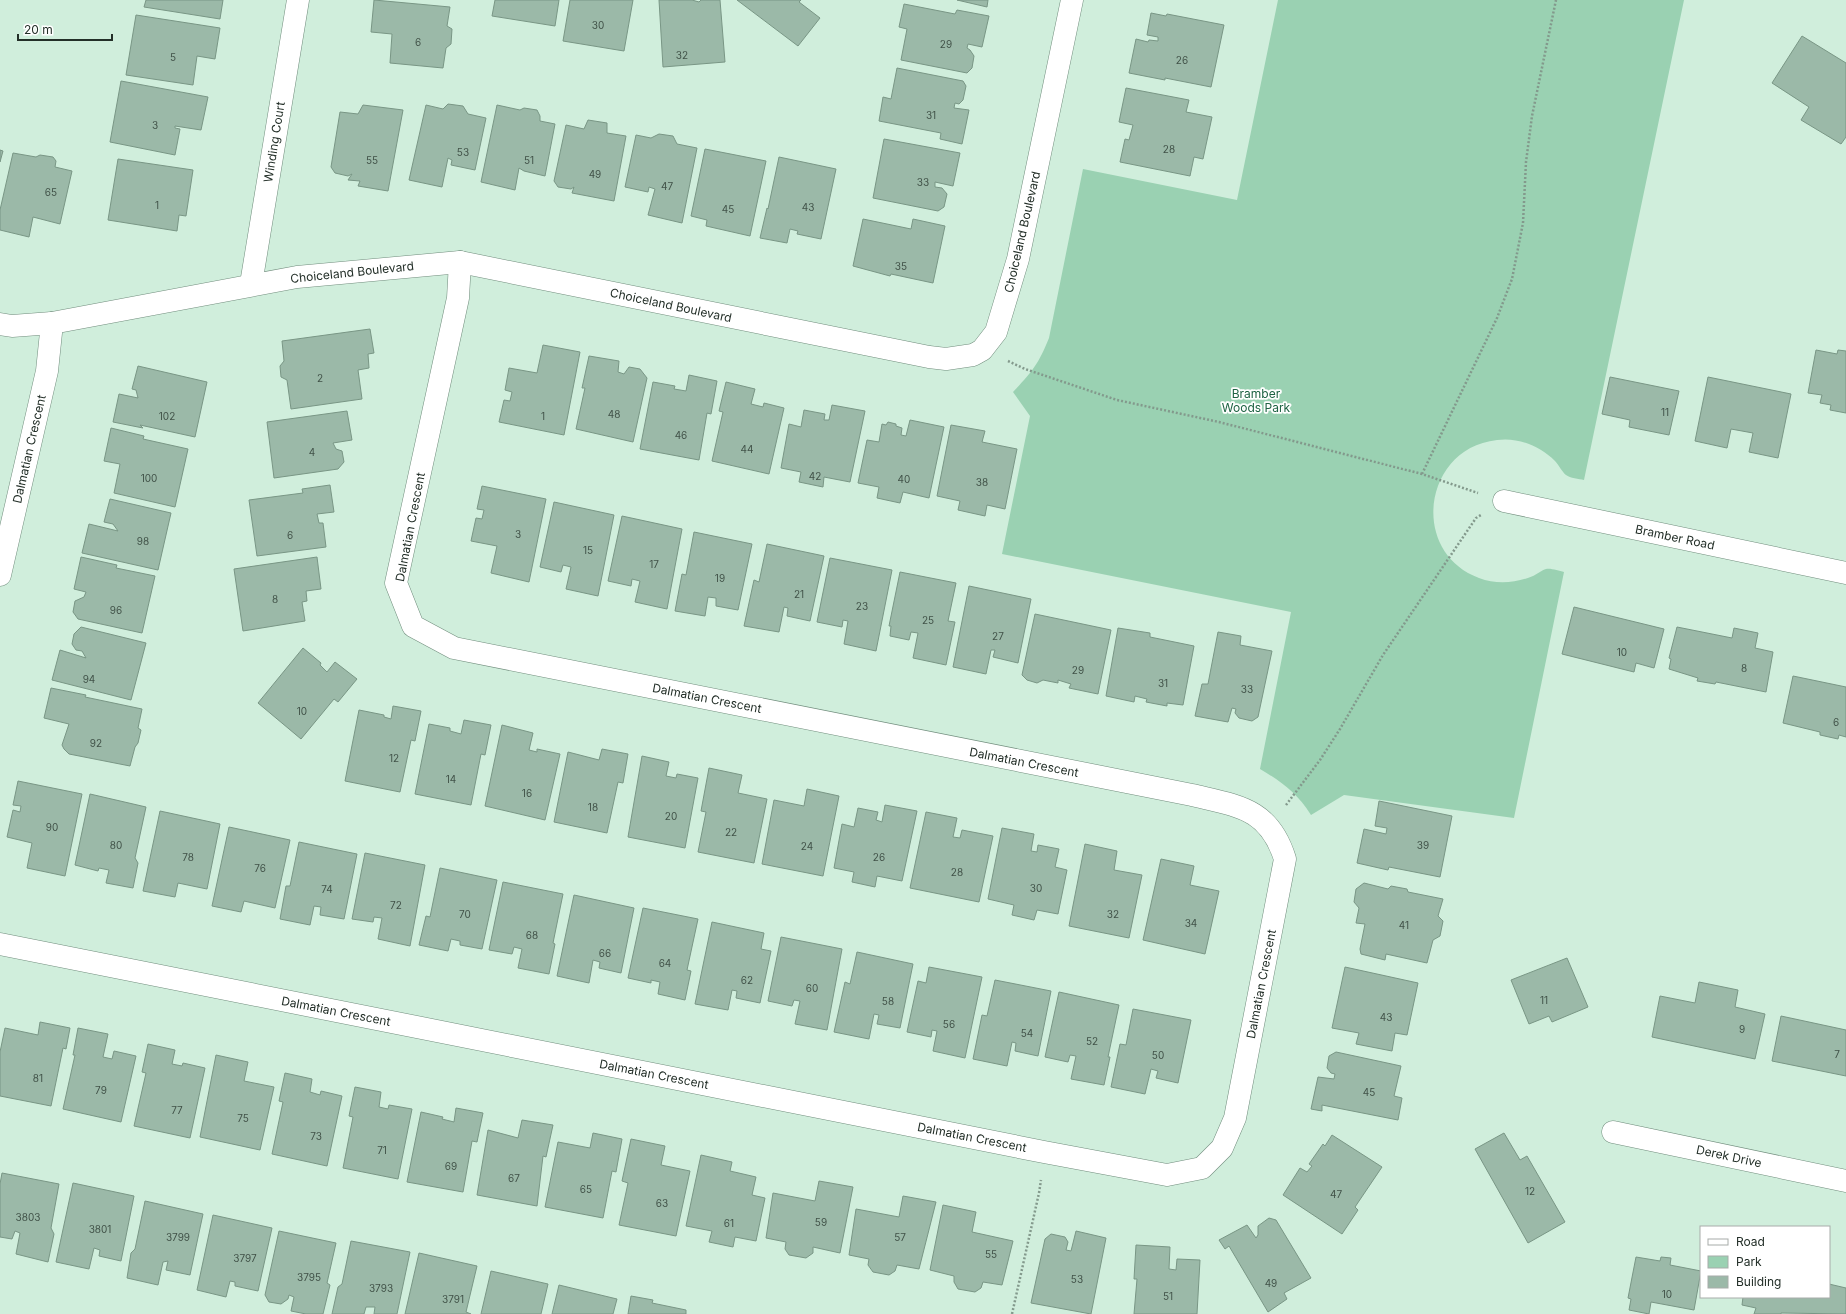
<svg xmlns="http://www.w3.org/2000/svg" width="1846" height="1314" font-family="Inter,sans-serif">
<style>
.green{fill:#9ad1b2}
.building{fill:#9bb9a8;stroke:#799685}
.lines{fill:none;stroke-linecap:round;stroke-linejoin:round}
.minor-casing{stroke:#718d7d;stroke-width:23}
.path{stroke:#83998c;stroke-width:2.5;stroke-dasharray:2 2;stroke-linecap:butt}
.minor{stroke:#fff;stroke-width:22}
.labels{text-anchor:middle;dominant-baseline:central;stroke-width:3.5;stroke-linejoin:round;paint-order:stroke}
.number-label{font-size:10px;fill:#415248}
.street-label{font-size:12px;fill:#232f28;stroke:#fff}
.park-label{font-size:12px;fill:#1e6343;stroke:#fff}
</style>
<rect width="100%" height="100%" fill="#d0eedc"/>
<path class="green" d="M1278,0H1684L1584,480C1579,479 1570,478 1566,475C1562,472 1559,465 1555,461C1540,446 1518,437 1497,440C1423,448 1409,552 1479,578C1497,585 1516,583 1533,576C1537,574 1542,570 1546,569C1551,568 1559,571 1564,572L1514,818L1344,795L1311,815C1297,793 1282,782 1260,769L1291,612L1002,554L1030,416L1013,392C1032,372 1038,365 1049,338L1083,169L1237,200Z"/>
<g class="building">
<path d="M146,0H223L220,19L144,7Z"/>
<path d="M374,0L450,7L447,26L452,29L451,44L446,48L443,68L390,63L392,34L371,32Z"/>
<path d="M495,0H559L555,26L492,16Z"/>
<path d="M570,0H633L624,51L563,41Z"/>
<path d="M659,0H692L699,2L701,0H720L725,62L663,67Z"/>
<path d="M737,0H801L799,2L820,18L798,46Z"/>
<path d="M957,0H988L987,7Z"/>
<path d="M904,4L955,14L957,10L989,16L982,47L968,44L967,48L970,50L974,56L972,68L967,73L901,60L907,29L899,27Z"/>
<path d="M1151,13L1166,16L1167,14L1224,25L1211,87L1165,78V80L1129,73L1136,39L1148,42L1149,40L1158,41V37L1147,35Z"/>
<path d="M136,15L220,28L215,59L197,56L193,85L126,75Z"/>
<path d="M1802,36L1846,63V137L1841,144L1801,120L1809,107L1772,83Z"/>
<path d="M897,68L963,81L966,86L963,100L959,104L955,103L954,108L969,110L962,144L940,139L941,133L879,121L883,97L891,99Z"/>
<path d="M121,81L208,97L201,130L175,126V128L180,129L175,155L110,142Z"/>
<path d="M1126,88L1189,100L1186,112L1212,117L1203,159L1194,157L1190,176L1120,162L1125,139L1129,140L1133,125L1119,122Z"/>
<path d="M448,104L463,106L468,114L486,118L475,170L451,165L452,160L448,158L442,187L409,180L426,105L443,109Z"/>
<path d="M363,105L403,110L388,191L358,186L360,181L348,180L352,174L348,176L335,173L331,167L340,112L358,114Z"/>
<path d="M497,105L520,110L524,108L537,110L540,116V121L555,124L545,176L524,171L519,168L515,190L481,182Z"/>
<path d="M588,120L607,123V133L626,136L614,201L572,193L574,187L571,189L558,187L554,181L566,125L584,129Z"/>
<path d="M659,134L673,136L677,144L697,148L682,223L648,215L655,189L649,187L648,192L625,187L636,135L651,138Z"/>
<path d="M884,139L960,153L953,186L935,182V187L942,188L947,194L944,207L938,211L873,198Z"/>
<path d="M705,149L766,161L750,236L706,226L707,220L691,216Z"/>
<path d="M0,150L3,151L0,162Z"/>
<path d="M13,153L36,157L40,155L53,157L56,161L55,167L72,171L60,224L33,217L29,237L0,230V210Z"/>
<path d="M779,157L836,169L821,239L797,234L798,231L790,229L787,243L760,238L767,208L768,209Z"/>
<path d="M118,159L193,170L186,216L179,215L177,231L108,220Z"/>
<path d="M863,219L911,229L913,219L945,226L933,283L891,274L890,276L853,266Z"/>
<path d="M370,329L374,353L368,354L369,368L358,370L362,399L291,409L287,380L281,377L280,366L284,361L282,341Z"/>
<path d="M543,345L580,352L564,435L499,422L504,400L510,401L512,392L505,390L509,368L537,373Z"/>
<path d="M1816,350L1837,354L1838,350L1846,351V413L1830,410L1831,405L1820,403L1822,395L1808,393Z"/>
<path d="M589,356L619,361L618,372L624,374L629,367L640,369L647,378L633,442L576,429L585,388H582Z"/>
<path d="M138,366L207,382L195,437L140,425L143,428L113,422L119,394L138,398L136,390L132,389Z"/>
<path d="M689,375L717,381L711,414L707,413L699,460L640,449L653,382L675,386L674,389L686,391Z"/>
<path d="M1610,377L1679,391L1669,435L1629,427L1630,420L1602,414Z"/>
<path d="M1708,377L1791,394L1778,458L1749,452L1753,433L1731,429L1727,448L1695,441Z"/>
<path d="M726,382L755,389L751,404L763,407L764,403L784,408L769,474L712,461L723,412L719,411Z"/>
<path d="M832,405L865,411L850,482L824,477L823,487L799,482L801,472L781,468L789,424L801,427L804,410L825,414L824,420H829Z"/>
<path d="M347,411L352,440L333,443L336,449L342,451L344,462L338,469L274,478L267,422Z"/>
<path d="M910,420L944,427L929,498L903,492L900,503L877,498L879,487L858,483L867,440L879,442L882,424L886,425L888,422L896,424V426L902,428L901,435L906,436Z"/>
<path d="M951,425L985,431L982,442L1017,449L1005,509L987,505L985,516L958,510L960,501L937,496Z"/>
<path d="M111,428L144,436L143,439L188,449L175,507L114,493L120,464L104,461Z"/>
<path d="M330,485L334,512L317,514L319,523H323L326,547L257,556L249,500L303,493L302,489Z"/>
<path d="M482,486L546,499L529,582L491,573L497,546L471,541L476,518L482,519L484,510L477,509Z"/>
<path d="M110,499L171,513L158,570L82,553L89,524L118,531L113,524L104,522Z"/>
<path d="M554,502L614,515L598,596L566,589L571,567L563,565L561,572L540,567Z"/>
<path d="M622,516L682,529L667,609L635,602L640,581L632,579L631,586L608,581Z"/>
<path d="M694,532L752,544L738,610L716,606V598L708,597L705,616L675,611L682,574L686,575Z"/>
<path d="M767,544L824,556L810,621L787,616L788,608L784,607L779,632L744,626L754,580L759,582Z"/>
<path d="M81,557L117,565L116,568L155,576L142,633L78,619L73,612L75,601L84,597L86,592L74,589Z"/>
<path d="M317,557L321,589L306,591L307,601L302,602L305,621L243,631L234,569Z"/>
<path d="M830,558L892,570L876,651L844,644L848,621L843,620L842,627L817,622Z"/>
<path d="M900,572L956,583L948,621L955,622L946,665L913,658L918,633L911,632L909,640L890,636L891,626H889Z"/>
<path d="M969,586L1031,599L1018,663L993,657L995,650H991L986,674L953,667Z"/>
<path d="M1574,607L1664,629L1654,668L1636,663L1634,672L1562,654Z"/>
<path d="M1035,614L1111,630L1098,694L1069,688L1071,684L1058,680V683L1043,680L1037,683L1027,680L1022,675Z"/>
<path d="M81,627L146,643L131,700L52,680L60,650L86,658L82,651L76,650L72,644L74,634Z"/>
<path d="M1677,627L1732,638L1734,628L1758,633L1755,648L1773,652L1766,692L1716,682L1715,684L1697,681L1698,678L1669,669L1671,659L1669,658Z"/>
<path d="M1118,628L1150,633V637L1194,646L1183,705L1167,703V706L1146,702L1147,699L1135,696L1134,702L1106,696Z"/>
<path d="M1218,632L1241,636L1240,645L1272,651L1258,717L1252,721L1239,718L1235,713L1236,709L1232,708L1228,722L1195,716L1202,684H1208Z"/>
<path d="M303,648L321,663L320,665L327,672L335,662L357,679L338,702L334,699L301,739L258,703Z"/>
<path d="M1793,676L1846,687V737L1839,735L1838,739L1820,735V732L1783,723Z"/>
<path d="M51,688L86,695L85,697L142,709L138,728L141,730L138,743L135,747L130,766L69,754L64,749L62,745L69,724L44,718Z"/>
<path d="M393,706L421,711L415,741L411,740L400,792L345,781L359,710L384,715V717L391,719Z"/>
<path d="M464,720L491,725L485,755L481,754L471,805L415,794L429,724L450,728V731L461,734Z"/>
<path d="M502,725L533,733L529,750L537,752V749L560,754L545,820L485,806Z"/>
<path d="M602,749L628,754L623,783L618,782L607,833L554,822L568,752L599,760Z"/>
<path d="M642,756L669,762L666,776L676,778L677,774L698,778L685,848L628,837Z"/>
<path d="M709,768L742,775L738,793L767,799L754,863L698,852L706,812L701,811Z"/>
<path d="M18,781L82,794L65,876L27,868L32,843L7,837L13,810L20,812L21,806L13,805Z"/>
<path d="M807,789L839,796L823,876L762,864L774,800L804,806Z"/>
<path d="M90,794L146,807L135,858L138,863L133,888L106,883L109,870L99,868L98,871L75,865Z"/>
<path d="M1379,801L1452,816L1440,877L1389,867L1388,870L1357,863L1364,829L1386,834L1387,828L1375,826Z"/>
<path d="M885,805L917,811L902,881L877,876L875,887L852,882L854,872L834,868L842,824L854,827L858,808L878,812L876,820L882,822Z"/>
<path d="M160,811L220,824L207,889L178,883L175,897L143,891Z"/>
<path d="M926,812L957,818L953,837L960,838L962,830L993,836L979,902L910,888Z"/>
<path d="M229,827L290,840L275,908L244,901L241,912L212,906Z"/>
<path d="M1002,828L1034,834L1031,851L1037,852L1038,845L1059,849L1055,867L1067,870L1058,914L1037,910L1034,920L1012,915L1014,905L988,899Z"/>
<path d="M299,842L357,854L344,919L320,915L321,907L314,906L310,925L280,919L286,886H290Z"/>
<path d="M1085,844L1117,851L1114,870L1142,875L1129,938L1069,926Z"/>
<path d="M365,853L425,865L410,946L378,939L382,918L374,917L373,922L352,919Z"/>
<path d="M1161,859L1194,866L1190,885L1219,891L1205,954L1143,940Z"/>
<path d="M440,868L497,880L482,949L460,945V941L451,939L448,951L419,945L426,916L430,917Z"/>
<path d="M503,882L563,894L553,943L555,944L549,974L518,968L522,949L514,947L512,954L489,950Z"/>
<path d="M1364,883L1388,889L1391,886L1407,889L1408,892L1443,899L1438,916L1443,921L1440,936L1433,940L1427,963L1386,954L1385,960L1361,954L1360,949L1365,924L1356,923L1359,908L1354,902L1356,889Z"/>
<path d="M574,895L634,908L621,973L599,968L600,962L593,960L589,983L557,976Z"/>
<path d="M643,908L698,919L687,970L691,971L685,1000L658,994L660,982L651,980V983L628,978Z"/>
<path d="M712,922L764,933L761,949L771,951L760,1003L736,998L737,991L732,990L728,1010L695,1004Z"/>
<path d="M781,937L842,949L827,1030L795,1024L800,1001L794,1000L792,1006L768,1001Z"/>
<path d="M857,952L913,964L900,1028L877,1024L879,1015L874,1014L869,1039L834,1032L845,982L850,984Z"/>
<path d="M1567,958L1588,1007L1552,1022L1549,1016L1529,1024L1511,980Z"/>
<path d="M929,967L982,977L965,1058L933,1051L937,1031L932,1030L931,1037L907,1032L918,981L926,983Z"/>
<path d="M1345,967L1418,983L1407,1035L1395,1033L1392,1051L1356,1044L1359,1033L1332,1028Z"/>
<path d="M995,980L1051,991L1038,1056L1015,1051L1016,1043L1012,1042L1007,1066L973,1059L982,1015L987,1016Z"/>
<path d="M1699,982L1738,990L1735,1007L1765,1014L1755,1059L1652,1037L1660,996L1695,1003Z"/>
<path d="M1059,992L1119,1005L1108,1057H1110L1104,1085L1071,1079L1076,1056L1070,1055L1068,1062L1045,1057Z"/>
<path d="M1133,1009L1191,1020L1178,1083L1156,1078L1158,1071L1151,1069L1145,1094L1111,1087L1120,1044L1126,1045Z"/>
<path d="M1781,1016L1846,1030V1076L1772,1061Z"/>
<path d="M40,1022L70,1028L66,1049L63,1048L51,1106L0,1096V1052L5,1028L38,1035Z"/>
<path d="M78,1028L108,1034L103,1057L112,1059L114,1051L136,1056L121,1122L63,1109L75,1055H73Z"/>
<path d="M148,1044L175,1050L172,1064L182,1066L183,1063L205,1068L190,1138L134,1126L146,1073L142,1072Z"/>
<path d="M1336,1052L1401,1066L1394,1096L1402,1098L1398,1120L1322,1105V1111L1311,1109L1318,1077L1334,1079L1335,1074L1331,1073L1327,1068L1329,1056Z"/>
<path d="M216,1055L248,1062L244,1081L274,1087L260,1150L200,1137Z"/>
<path d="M285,1073L312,1079L310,1092L320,1095L321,1091L342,1096L327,1166L272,1154L283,1102L279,1101Z"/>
<path d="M355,1087L381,1092L379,1107L388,1109L389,1105L412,1109L398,1179L343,1168L353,1117L349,1116Z"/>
<path d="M456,1108L483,1113L477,1142L472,1141L463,1192L407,1182L421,1112L443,1117L442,1119L454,1122Z"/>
<path d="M522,1120L553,1125L546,1157L543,1156L537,1206L477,1195L488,1130L518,1138Z"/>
<path d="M593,1133L622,1139L616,1172L612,1171L603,1218L545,1207L558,1142L590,1148Z"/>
<path d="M1504,1133L1520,1160L1527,1156L1565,1222L1528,1243L1475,1149Z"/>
<path d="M1332,1135L1382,1167L1355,1207L1358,1210L1342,1234L1283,1195L1300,1168L1307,1172L1312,1166L1309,1164L1323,1144L1325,1146Z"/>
<path d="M631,1139L665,1146L661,1165L690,1171L676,1236L619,1225L628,1183L622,1181Z"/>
<path d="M701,1155L732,1162L730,1171L756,1177L752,1195L765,1198L756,1241L735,1237L733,1247L709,1242L712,1231L686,1226Z"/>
<path d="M2,1173L59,1184L51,1228L54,1234L48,1262L16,1254L20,1233L15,1231L12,1239L0,1237V1184Z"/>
<path d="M819,1181L853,1187L840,1253L813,1247V1253L806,1258L789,1255L785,1249L786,1242L766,1238L773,1193L815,1201Z"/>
<path d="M73,1183L134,1196L121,1261L99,1256L100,1250L94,1248L89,1269L56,1262Z"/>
<path d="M903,1196L936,1202L919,1269L897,1265L895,1271L889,1275L873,1272L868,1265L869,1259L849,1255L856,1209L899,1217Z"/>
<path d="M145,1201L203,1214L190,1275L166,1270L168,1261L163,1262L158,1285L127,1278L131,1253L135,1249Z"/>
<path d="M943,1205L976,1212L972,1232L1013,1241L1002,1285L983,1282L981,1288L975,1292L958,1289L954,1282V1276L930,1270Z"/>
<path d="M213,1215L272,1228L258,1291L235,1286V1282L230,1281L226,1297L197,1290Z"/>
<path d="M1269,1218L1276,1220L1311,1278L1284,1293L1287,1299L1268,1312L1229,1246L1225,1249L1219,1240L1247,1225L1256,1238L1258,1235V1226Z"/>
<path d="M279,1231L336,1243L327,1283L330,1285L323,1314H306L291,1311L294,1297L289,1295L288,1299L281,1304L269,1302L265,1295Z"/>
<path d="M1076,1231L1106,1238L1091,1314L1031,1303L1045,1239L1051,1234L1065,1237L1068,1242L1066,1250L1071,1251Z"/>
<path d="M351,1241L410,1252L397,1314H374L375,1307H366L364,1314H332L338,1287L342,1284Z"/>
<path d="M1136,1245L1170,1247L1169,1269L1176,1270L1177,1259L1200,1260L1197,1314H1134L1137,1279H1134Z"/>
<path d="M419,1253L477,1266L466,1312L471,1314H405Z"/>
<path d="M1636,1257L1660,1261L1661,1257L1671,1258L1670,1265L1701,1271L1694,1310L1651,1302L1649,1314L1629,1310L1631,1299L1628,1298Z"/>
<path d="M491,1271L548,1284L541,1314H481Z"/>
<path d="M1829,1284L1846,1288V1314L1781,1313V1314H1754L1756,1308L1742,1305L1743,1297H1829Z"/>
<path d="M559,1285L617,1299L613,1314H552Z"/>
<path d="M631,1296L653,1300L652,1303L686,1310V1314H628Z"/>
</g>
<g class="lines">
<defs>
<g id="minor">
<path d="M251,284L298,0"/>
<path d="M0,324L12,326L52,323L297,277L460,262L929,357L946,359L973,355L982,350L996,332L1018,259L1072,0"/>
<path d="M1504,501L1846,573"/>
<path d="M0,575L47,371L52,323"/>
<path d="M0,944L1044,1152L1167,1175L1202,1168L1222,1148L1235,1118L1285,859C1269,808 1238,806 1192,795L454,648L413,626L396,583L458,298L460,262"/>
<path d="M1613,1132L1846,1181"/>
</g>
</defs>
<use href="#minor" class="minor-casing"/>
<g class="path">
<path d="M1008,361L1025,369L1117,400L1219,422L1422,474L1478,493"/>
<path d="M1422,474L1497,318L1512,279L1523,223L1526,162L1532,116L1556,0"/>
<path d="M1286,805L1320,760L1340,729L1383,655L1476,518L1481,515"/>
<path d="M1012,1314L1039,1193L1041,1180"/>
</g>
<use href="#minor" class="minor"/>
</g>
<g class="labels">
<g class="number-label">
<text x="598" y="25">30</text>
<text x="418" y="42">6</text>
<text x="946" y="44">29</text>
<text x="682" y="55">32</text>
<text x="173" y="57">5</text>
<text x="1182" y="60">26</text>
<text x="931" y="115">31</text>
<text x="155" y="125">3</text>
<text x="1169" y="149">28</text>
<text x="463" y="152">53</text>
<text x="372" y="160">55</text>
<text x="529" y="160">51</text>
<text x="595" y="174">49</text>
<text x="923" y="182">33</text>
<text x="667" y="186">47</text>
<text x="51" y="192">65</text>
<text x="157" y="205">1</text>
<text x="808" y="207">43</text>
<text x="728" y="209">45</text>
<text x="901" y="266">35</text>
<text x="320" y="378">2</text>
<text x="1665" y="412">11</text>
<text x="614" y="414">48</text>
<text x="167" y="416">102</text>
<text x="543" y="416">1</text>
<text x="681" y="435">46</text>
<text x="747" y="449">44</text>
<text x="312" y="452">4</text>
<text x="815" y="476">42</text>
<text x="149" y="478">100</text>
<text x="904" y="479">40</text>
<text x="982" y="482">38</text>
<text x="518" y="534">3</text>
<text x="290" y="535">6</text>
<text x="143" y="541">98</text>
<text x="588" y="550">15</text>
<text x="654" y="564">17</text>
<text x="720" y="578">19</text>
<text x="799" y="594">21</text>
<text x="275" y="599">8</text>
<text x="862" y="606">23</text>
<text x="116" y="610">96</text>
<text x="928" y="620">25</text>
<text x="998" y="636">27</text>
<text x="1622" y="652">10</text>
<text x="1744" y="668">8</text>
<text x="1078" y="670">29</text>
<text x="89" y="679">94</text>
<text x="1163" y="683">31</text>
<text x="1247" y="689">33</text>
<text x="302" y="711">10</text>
<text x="1836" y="722">6</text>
<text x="96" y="743">92</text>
<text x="394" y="758">12</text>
<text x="451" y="779">14</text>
<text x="527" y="793">16</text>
<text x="593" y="807">18</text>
<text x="671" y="816">20</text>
<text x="52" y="827">90</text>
<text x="731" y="832">22</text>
<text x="116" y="845">80</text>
<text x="1423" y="845">39</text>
<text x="807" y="846">24</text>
<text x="188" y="857">78</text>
<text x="879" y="857">26</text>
<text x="260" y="868">76</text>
<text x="957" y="872">28</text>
<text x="1036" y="888">30</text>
<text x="327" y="889">74</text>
<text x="396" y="905">72</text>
<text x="465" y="914">70</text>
<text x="1113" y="914">32</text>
<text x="1191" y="923">34</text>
<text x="1404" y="925">41</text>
<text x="532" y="935">68</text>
<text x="605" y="953">66</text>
<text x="665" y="963">64</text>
<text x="747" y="980">62</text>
<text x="812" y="988">60</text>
<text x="1544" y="1000">11</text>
<text x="888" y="1001">58</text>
<text x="1386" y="1017">43</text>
<text x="949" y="1024">56</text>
<text x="1742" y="1029">9</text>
<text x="1027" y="1033">54</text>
<text x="1092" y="1041">52</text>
<text x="1837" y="1054">7</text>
<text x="1158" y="1055">50</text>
<text x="38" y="1078">81</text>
<text x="101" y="1090">79</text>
<text x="1369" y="1092">45</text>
<text x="177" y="1110">77</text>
<text x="243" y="1118">75</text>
<text x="316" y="1136">73</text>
<text x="382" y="1150">71</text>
<text x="451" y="1166">69</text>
<text x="514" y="1178">67</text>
<text x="586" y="1189">65</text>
<text x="1530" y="1191">12</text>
<text x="1336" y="1194">47</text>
<text x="662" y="1203">63</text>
<text x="28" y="1217">3803</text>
<text x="821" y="1222">59</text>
<text x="729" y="1223">61</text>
<text x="100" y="1229">3801</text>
<text x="178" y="1237">3799</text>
<text x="900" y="1237">57</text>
<text x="991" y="1254">55</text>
<text x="245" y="1258">3797</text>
<text x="309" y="1277">3795</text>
<text x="1077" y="1279">53</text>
<text x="1271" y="1283">49</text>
<text x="381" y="1288">3793</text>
<text x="1667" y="1294">10</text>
<text x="1168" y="1296">51</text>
<text x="453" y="1299">3791</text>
</g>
<g class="street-label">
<text transform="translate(274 142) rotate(-81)">Winding Court</text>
<text transform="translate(1022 232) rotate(-77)">Choiceland Boulevard</text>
<text transform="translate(352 272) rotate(-6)">Choiceland Boulevard</text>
<text transform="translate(671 305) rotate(12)">Choiceland Boulevard</text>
<text transform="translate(29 449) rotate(-77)">Dalmatian Crescent</text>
<text transform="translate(410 527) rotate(-79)">Dalmatian Crescent</text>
<text transform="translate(1675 537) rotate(12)">Bramber Road</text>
<text transform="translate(707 698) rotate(11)">Dalmatian Crescent</text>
<text transform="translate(1024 762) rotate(11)">Dalmatian Crescent</text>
<text transform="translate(1261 984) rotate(-79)">Dalmatian Crescent</text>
<text transform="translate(336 1011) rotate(11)">Dalmatian Crescent</text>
<text transform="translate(654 1074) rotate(11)">Dalmatian Crescent</text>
<text transform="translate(972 1137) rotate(11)">Dalmatian Crescent</text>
<text transform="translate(1729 1156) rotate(12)">Derek Drive</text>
</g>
<g class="park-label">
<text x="1256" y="393">Bramber<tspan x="1256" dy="14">Woods Park</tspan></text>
</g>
</g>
<rect x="1700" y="1226" width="130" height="72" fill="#ffffff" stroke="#a7aca9"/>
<rect x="1708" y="1239" width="20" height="6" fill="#ffffff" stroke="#a7aca9"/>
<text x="1736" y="1246" font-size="12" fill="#232f28">Road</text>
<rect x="1708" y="1256" width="20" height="12" fill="#9ad1b2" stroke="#a7aca9"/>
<text x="1736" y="1266" font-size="12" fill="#232f28">Park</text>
<rect x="1708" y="1276" width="20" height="12" fill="#9bb9a8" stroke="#a7aca9"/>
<text x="1736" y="1286" font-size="12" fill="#232f28">Building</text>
<path d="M18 34v6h94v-6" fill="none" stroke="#232f28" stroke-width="2"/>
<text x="24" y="34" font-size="12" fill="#232f28" stroke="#ffffff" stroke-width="3" paint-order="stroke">20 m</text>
</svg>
